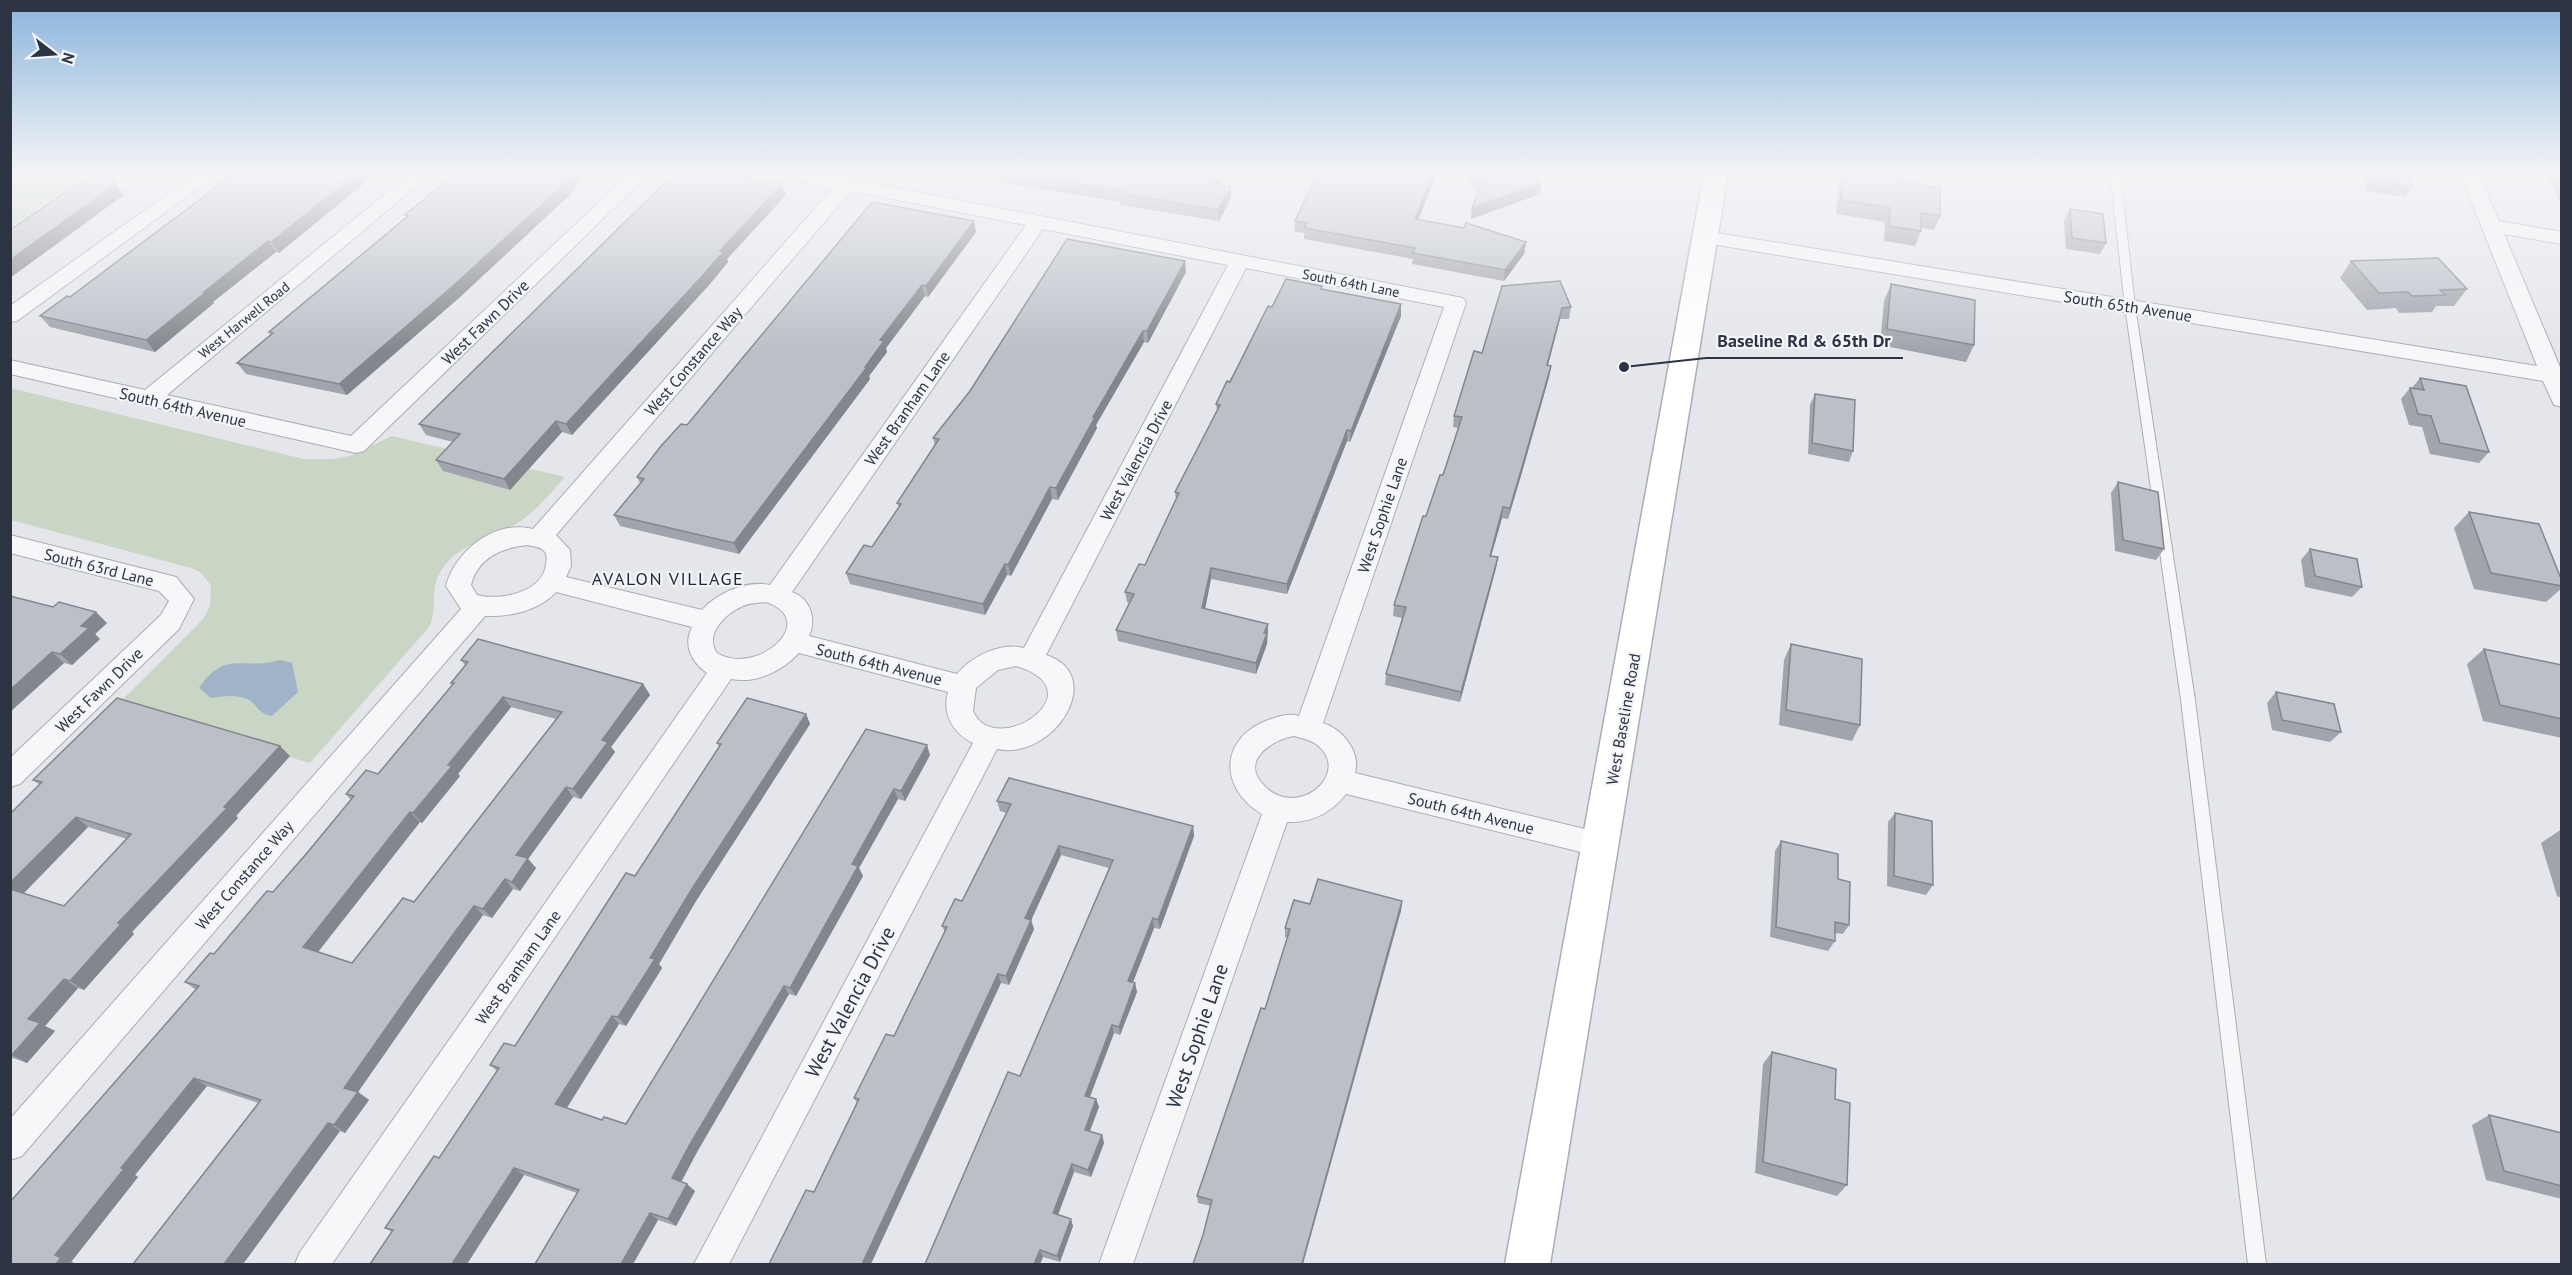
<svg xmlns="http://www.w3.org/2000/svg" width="2572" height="1275" font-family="'PT Sans',sans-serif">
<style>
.green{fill:#c9d5c5}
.water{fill:#a1b3c9}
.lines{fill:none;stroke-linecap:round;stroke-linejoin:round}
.lane-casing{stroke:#a9adb5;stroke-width:2}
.street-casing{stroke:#a9adb5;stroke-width:2}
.secondary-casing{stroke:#a9adb5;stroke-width:3}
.lane{fill:#f7f7f9;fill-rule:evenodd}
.street{fill:#f7f7f9;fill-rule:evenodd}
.secondary{fill:#fff;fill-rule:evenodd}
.wall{fill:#a1a4ac;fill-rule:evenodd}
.shaded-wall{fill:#83868c}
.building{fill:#bbbfc8;stroke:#83868c;stroke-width:1.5;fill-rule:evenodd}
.labels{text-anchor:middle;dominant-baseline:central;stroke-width:4.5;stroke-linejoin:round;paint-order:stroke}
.far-street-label{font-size:14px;fill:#2c3343;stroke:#f4f5f8}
.street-label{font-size:16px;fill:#2c3343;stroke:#f4f5f8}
.neighbourhood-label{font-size:18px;letter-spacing:1.5px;fill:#1e2534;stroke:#f4f5f8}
.near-street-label{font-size:20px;fill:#2c3343;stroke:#f4f5f8}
.leader{fill:none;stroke:#2c3343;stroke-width:2}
.callout-dot{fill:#2c3343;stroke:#f4f5f8;stroke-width:2}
.callout-label{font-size:18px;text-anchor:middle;font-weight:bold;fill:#2c3343;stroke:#f4f5f8;stroke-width:4.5;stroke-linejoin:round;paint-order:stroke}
</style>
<rect width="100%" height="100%" fill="#e4e6eb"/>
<g class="green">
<path d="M11,173H90L11,227Z"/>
<path d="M10,388L304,459H333L350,456L392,436L565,477C551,492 537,511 519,522C491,540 457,542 439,574C430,592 438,610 429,627L310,763L115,707L204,618L210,605L211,585L200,572L191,568L11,520Z"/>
</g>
<path class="water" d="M280,660L292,663L298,692L272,716C256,712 260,707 249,700C238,694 223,696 211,698L199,688C226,649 242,671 280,660Z"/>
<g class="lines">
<defs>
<path id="lane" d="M2110,173H2120L2135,306L2195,700L2266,1264H2248L2181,700L2125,306Z"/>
<g id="street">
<path d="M197,173H219L17,321L10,322V306Z"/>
<path d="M411,173H432L167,395L351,436L630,173H650L364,451L356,453L10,374V360L145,390Z"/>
<path d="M778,173H818L1463,298L1466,303L1323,723C1342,729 1361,751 1355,773L1601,833L1611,836L1615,845L1611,854L1601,857L1346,794C1331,813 1312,823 1287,822L1133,1264H1099L1262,814C1217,787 1220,736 1271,719C1280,716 1290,713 1299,716L1444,307L1246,268L1046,655C1108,675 1054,761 997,749L729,1264H694L973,743C953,733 942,715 948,692L799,653C782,671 756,684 731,679L332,1264H295L300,1252L707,673C691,662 683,645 692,627L556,592C539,611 509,617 485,616L22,1156L10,1160V1119L461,609L446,586C455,551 495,519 533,529L833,188L780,177ZM851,191L1026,225L770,585C746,580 717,593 702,610L566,577L571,566L570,550L556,535ZM1043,229L1228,265L1024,648C1001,642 972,656 957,674L809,636C817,619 810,598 792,592ZM527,545C532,546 541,547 544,551C547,553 547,560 546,564C543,593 499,601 477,595L471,585C478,558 501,548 527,545ZM766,602C821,621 757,677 717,653C704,635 725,614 741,607C748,603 757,603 766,602ZM1016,666C1100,691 994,761 973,711L976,688L998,670ZM1294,736C1301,738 1310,740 1316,744C1355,773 1294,824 1261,782C1242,759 1274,739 1294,736Z"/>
<path d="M2460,173H2478L2499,221L2562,232V244L2504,234L2562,372V407L2554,405L2543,381L1705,243L1695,237L1705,231L2537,366Z"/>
<path d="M10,535L176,577L194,599L179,629L20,784L10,787V758L161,615L169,601L159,591L10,553Z"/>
</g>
<path id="secondary" d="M1704,173H1728L1550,1264H1505Z"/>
</defs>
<use href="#lane" class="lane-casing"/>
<use href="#street" class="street-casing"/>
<use href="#secondary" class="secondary-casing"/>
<use href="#lane" class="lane"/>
<use href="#street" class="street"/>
<use href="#secondary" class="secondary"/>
</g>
<g class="wall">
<path d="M235,173L279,253L276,252L213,302L214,303L155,352L50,327L40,316L70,297Z"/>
<path d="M962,173H1228L1220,185L1231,198L1219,221L1120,205V202L985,180V178Z"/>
<path d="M1318,173H1437L1418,220L1526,242L1524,254L1504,281L1412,264L1413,259L1304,239V233L1295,232V221Z"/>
<path d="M1458,173H1530L1541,183L1540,194L1471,219L1472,208L1479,191Z"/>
<path d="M1840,173H1899V181L1940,216L1934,230L1921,228V231L1915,246L1884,241L1885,222L1836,214Z"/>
<path d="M2361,173H2408L2413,187L2405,197L2367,191Z"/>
<path d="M2548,173H2562V208L2547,174Z"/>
<path d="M575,186L576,189L460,297L347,395L246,374L237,363L271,334L269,332L406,217L405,215Z"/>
<path d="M786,195L727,259L728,262L709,285L572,435L562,432L510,490L443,471L436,460L453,442L426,435L419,424Z"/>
<path d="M2070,209L2106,243L2100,254L2066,249L2064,220Z"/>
<path d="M976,232L928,297L925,296L886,348L887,352L869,376L870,379L739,554L620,526L614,515L640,483L637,477L687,425Z"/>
<path d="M2351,261L2467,289L2454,306H2436L2432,312L2399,313L2396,308L2367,310L2340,278Z"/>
<path d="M1186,272L1148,343L1144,342L1096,425L1097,428L1058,500L1052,499L1011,576L1007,575L985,615L850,584L846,573L872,547L899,507L897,503L935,446L933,438Z"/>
<path d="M1891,284L1974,345L1966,362L1880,345L1884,301Z"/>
<path d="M1502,286L1571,307L1569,319H1560L1548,365L1551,366L1549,377L1520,479L1508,519L1502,518L1491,556L1498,557L1496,568L1460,702L1385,685L1386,674L1402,618L1393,616L1394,605L1426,516L1443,475L1458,428L1453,427L1454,416L1482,353Z"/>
<path d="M1322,289L1401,304V316L1350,442L1347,441L1287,594L1211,579L1205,609L1268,624L1267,644L1256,674L1118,641L1116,630L1129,603L1127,602L1125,592L1145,565L1176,500L1175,492L1217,411L1216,404L1272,307Z"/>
<path d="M2420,378L2489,452L2479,463L2430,454L2422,427L2409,425L2401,399L2410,388H2412Z"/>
<path d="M1815,394L1853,451L1849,462L1808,454L1810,405Z"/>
<path d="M2118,482L2164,549L2156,560L2115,551L2111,493Z"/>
<path d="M2469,512L2562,581V588L2546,602L2474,589L2454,528Z"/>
<path d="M2310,549L2362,587L2352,597L2305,587L2301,560Z"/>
<path d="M10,596L107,623L95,634L100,639L72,665L64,663L10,712Z"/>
<path d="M1791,644L1860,725L1852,741L1779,725L1784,660Z"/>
<path d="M2484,649L2562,665V738L2483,721L2467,664Z"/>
<path d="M461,660L643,684L650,695L611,747L615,752L581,799L573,797L528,859L536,868L520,891L513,889L492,918L483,915L427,993L358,1092L369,1100L345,1133L340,1131L243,1264H133L258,1103L207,1086L135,1175L138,1177L71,1262L77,1264H10L196,990L185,982L214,954L273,892L351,800L346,794L378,774L453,685L451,683L465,665ZM511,707L556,719L414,902L352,963L318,952L420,822L422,823L460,776L458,774Z"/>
<path d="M2276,692L2341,732L2330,742L2272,730L2267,703Z"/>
<path d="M806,714L810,724L696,901L659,964L662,968L626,1026L619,1024L567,1108L602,1120L626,1124L866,729L930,755L905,801L898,799L859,868L863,876L796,996L789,994L697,1152L681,1182L695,1191L676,1226L658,1220L633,1264H535L577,1193L524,1175L467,1264H370L392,1232L385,1228L439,1158L497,1071L490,1065L515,1046L635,876L719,747L717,743Z"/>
<path d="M290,756L236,816L238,818L132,932L134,934L84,990L78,988L45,1026L55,1031L27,1063L13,1058L10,1061V814L40,785L33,780ZM88,827L127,839L64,906L24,893Z"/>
<path d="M997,801L1193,826L1194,836L1160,929L1154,928L1133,982L1135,983L1137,992L1120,1035L1114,1033L1090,1097L1096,1099L1099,1107L1090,1131L1102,1135L1104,1143L1091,1177L1074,1172L1058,1215L1073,1226L1060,1262L1043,1257L1040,1264L1020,1076L1109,868L1061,855L1031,920L1034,929L1009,985L1001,983L814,1192L857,1103L854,1098L894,1036L945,932L942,926L962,901L1007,813L1000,811Z"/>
<path d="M1895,813L1933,885L1926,895L1887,886L1888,822Z"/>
<path d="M2562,829V898L2557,896L2541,843Z"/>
<path d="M1781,841L1838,879L1849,925L1843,934L1835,933V941L1828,951L1770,937L1775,851Z"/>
<path d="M1402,901L1401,911L1203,1235L1211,1206L1198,1203L1197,1196L1265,1009L1288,938L1285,937V928L1310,904Z"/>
<path d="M1772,1052L1835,1099L1847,1185L1837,1196L1755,1173L1763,1064Z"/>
<path d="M2489,1115L2562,1133V1199L2486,1180L2472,1125Z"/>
</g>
<g class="shaded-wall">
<path d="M109,173L124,195L10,278V260Z"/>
<path d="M357,173H377L279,253L271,242Z"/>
<path d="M572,173H588L575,186L576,189L460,297L347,395L339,384Z"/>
<path d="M1220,173H1228L1214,195V184Z"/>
<path d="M1433,173H1437L1414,230L1415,219Z"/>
<path d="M1541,183L1540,194L1471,219L1472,208Z"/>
<path d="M782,184L786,195L727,259L728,262L709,285L572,435L566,424L720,251Z"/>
<path d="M1231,187V198L1219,221L1218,210Z"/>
<path d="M974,221L976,232L928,297L926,286Z"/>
<path d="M268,241L276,252L213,302L214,303L155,352L146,340L204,292Z"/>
<path d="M1526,242L1524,254L1504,281L1505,270Z"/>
<path d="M1185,261L1186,272L1148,343L1147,331Z"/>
<path d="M922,285L925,296L886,348L887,352L869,376L870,379L739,554L734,543L865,367L880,340Z"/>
<path d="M1401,304V316L1350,442L1351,431Z"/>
<path d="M1562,308L1560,319L1545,376L1547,365Z"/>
<path d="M1143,331L1144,342L1096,425L1097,428L1058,500L1056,488L1093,417Z"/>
<path d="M1551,366L1549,377L1520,479L1508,519L1510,508Z"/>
<path d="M556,421L562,432L510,490L504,479Z"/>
<path d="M1347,430V441L1287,594V584Z"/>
<path d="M1050,487L1052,499L1011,576L1008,565Z"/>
<path d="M1503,507L1502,518L1488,567L1490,556Z"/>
<path d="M1498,557L1496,568L1460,702L1461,692Z"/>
<path d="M1005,564L1007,575L985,615L983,604Z"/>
<path d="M1211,568V579L1203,619L1202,608Z"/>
<path d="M96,612L107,623L95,634L100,639L72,665L60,654L81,626Z"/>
<path d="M1268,624L1267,644L1256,674V663Z"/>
<path d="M52,652L64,663L10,712V690Z"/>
<path d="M643,684L650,695L611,747L615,752L581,799L573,789L602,740Z"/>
<path d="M503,697L511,707L458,774L460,776L422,823L413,813L448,765Z"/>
<path d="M806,714L810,724L696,901L659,964L662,968L626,1026L618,1017L650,958L690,892Z"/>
<path d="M927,745L930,755L905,801L901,791Z"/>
<path d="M280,746L290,756L236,816L238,818L132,932L134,934L84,990L70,981L118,923Z"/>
<path d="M566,787L573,797L528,859L536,868L520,891L512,882L516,855Z"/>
<path d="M894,789L898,799L859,868L863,876L796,996L790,988L852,864Z"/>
<path d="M410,812L420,822L314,957L303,947Z"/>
<path d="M76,817L88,827L20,897L10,890V883Z"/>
<path d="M1193,826L1194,836L1160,929L1158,920Z"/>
<path d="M1059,846L1061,855L1028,927L1025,918Z"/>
<path d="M505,879L513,889L492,918L483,909Z"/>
<path d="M1402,901L1401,911L1303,1264H1302Z"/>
<path d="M474,906L483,915L427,993L358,1092L369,1100L345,1133L334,1125L344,1088L417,984Z"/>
<path d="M1153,918L1154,928L1130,990L1128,981Z"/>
<path d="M1031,920L1034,929L1009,985L1006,976Z"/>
<path d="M998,974L1001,983L871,1264H862Z"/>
<path d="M64,979L78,988L45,1026L55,1031L27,1063L12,1055L28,1019Z"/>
<path d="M1135,983L1137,992L1120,1035L1119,1027Z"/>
<path d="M784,986L789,994L697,1152L679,1186L672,1178L690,1144Z"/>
<path d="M612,1016L619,1024L564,1112L555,1104Z"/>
<path d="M1112,1025L1114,1033L1087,1104L1085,1096Z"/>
<path d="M194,1078L207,1086L135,1175L138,1177L71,1262L77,1264H56L55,1255L121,1168Z"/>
<path d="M1096,1099L1099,1107L1087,1138L1085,1130Z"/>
<path d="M328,1123L340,1131L243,1264H224Z"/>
<path d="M1102,1135L1104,1143L1091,1177L1088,1170Z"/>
<path d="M1072,1164L1074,1172L1056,1220L1053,1213Z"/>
<path d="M514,1168L524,1175L467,1264H452Z"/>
<path d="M687,1184L695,1191L676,1226L668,1219Z"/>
<path d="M650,1213L658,1220L633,1264H621Z"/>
<path d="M1071,1219L1073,1226L1060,1262L1057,1256Z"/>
<path d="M1040,1250L1043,1257L1040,1264H1034Z"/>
</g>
<g class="building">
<path d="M94,173H109L116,184L10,260V230Z"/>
<path d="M235,173H357L271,242L268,241L204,292H206L146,340L40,316L67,296L70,297Z"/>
<path d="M456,173H572L568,177L571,178L453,286L339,384L237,363L273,333L269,332L408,216L405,215Z"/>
<path d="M675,173H724L782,184L720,251H724L704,274L566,424L556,421L504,479L436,460L460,434L419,424Z"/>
<path d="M1009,173H1220L1214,184L1231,187L1218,210L1119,193L1121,191Z"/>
<path d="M1318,173H1433L1415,219L1464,228L1466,223L1526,242L1505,270L1413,253L1415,248L1304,228L1307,223L1295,221Z"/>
<path d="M1472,173H1530L1541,183L1472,208L1482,182Z"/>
<path d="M1844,173H1899V181L1940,188V216L1921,213V231L1889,226L1890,208L1841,200Z"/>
<path d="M2372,173H2408L2413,187L2374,181Z"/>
<path d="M872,202L974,221L926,286L922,285L880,340L884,341L865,367H867L734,543L614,515L644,479L637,477L661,446L681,424L687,425Z"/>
<path d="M2070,209L2103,214L2106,243L2072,238Z"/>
<path d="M1067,239L1185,261L1147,331H1143L1093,417H1095L1056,488L1050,487L1008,565L1005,564L983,604L846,573L864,545L872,547L901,504L897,503L939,439L933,438L970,391Z"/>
<path d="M2438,258L2467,289L2440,290L2445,295L2412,296L2408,292L2379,293L2351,261Z"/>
<path d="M1286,279L1322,286L1321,289L1401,304L1351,431L1347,430L1287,584L1211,568L1202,608L1268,624L1264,633H1267L1256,663L1116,630L1134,594L1125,592L1139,564L1145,565L1179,493L1175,492L1220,405L1216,404L1227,381L1230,382L1268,306L1272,307Z"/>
<path d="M1560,281L1571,307L1562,308L1547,365L1551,366L1522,467L1510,508L1503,507L1490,556L1498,557L1461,692L1386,674L1406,607L1394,605L1423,516H1426L1440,475H1443L1462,417L1454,416L1474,351L1482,353L1502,286Z"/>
<path d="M1891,284L1975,300L1974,345L1887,329Z"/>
<path d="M2420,378L2466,386L2489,452L2440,443L2431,416L2418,414L2410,388L2424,390Z"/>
<path d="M1815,394L1855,400L1853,451L1812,443Z"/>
<path d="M2118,482L2158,492L2164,549L2123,540Z"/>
<path d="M2469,512L2539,524L2562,581V586L2491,573Z"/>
<path d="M2310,549L2357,559L2362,587L2315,576Z"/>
<path d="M10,596L53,607L59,602L96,612L81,626L89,628L60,654L52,652L10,690Z"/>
<path d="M478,639L643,684L602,740L608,742L573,789L566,787L516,855L528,858L512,882L505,879L483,909L474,906L417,984L344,1088L358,1092L334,1125L328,1123L224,1264H133L261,1100L194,1078L121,1168L124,1169L55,1255L61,1258L56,1264H10V1202L199,986L185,982L210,953L214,954L267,891L273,892L307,853L354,796L346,794L366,770L378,774L454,683H451L468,662L461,660ZM503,697L562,712L414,902L403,898L352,963L303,947L410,812L413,813L452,766L448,765Z"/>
<path d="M1791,644L1862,659L1860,725L1786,710Z"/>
<path d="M2484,649L2562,665V719L2500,705Z"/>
<path d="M2276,692L2334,704L2341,732L2282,720Z"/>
<path d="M117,698L280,746L224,807L227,808L118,923L121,924L70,981L64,979L28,1019L40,1023L12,1055L10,1054V889L64,906L131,834L76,817L10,883V814L42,782L33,780Z"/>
<path d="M747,698L806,714L690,892L650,958L655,959L618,1017L612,1016L555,1104L602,1120L604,1117L626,1124L866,729L927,745L901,791L894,789L852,864L858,866L790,988L784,986L690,1144L672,1178L687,1184L668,1219L650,1213L621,1264H535L579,1190L514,1168L452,1264H370L393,1230L385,1228L434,1156L439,1158L499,1068L490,1065L504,1043L515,1046L626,873L635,876L721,744L717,743Z"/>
<path d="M1009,778L1193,826L1158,920L1153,918L1128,981L1135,983L1119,1027L1112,1025L1085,1096L1096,1099L1085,1130L1102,1135L1088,1170L1072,1164L1053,1213L1071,1219L1057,1256L1040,1250L1034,1264H925L1008,1072L1020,1076L1113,860L1059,846L1025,918L1031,920L1006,976L998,974L862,1264H769L806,1190L814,1192L859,1099L854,1098L886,1034L894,1036L947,927L942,926L955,899L962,901L1011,804L997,801Z"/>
<path d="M1895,813L1932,821L1933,885L1894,876Z"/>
<path d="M1781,841L1838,854V879L1850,882L1849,925L1835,922V941L1776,927Z"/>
<path d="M1318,879L1402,901L1302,1264H1193L1203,1235L1212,1200L1197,1196L1261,1008L1265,1009L1290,929L1285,928L1294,900L1310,904Z"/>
<path d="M1772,1052L1836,1069L1835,1099L1850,1103L1847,1185L1763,1162Z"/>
<path d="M2489,1115L2562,1133V1186L2504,1171Z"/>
</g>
<linearGradient id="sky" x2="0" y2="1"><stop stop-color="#8bb4dc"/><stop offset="0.49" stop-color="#f3f4f6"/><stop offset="1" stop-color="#f3f4f6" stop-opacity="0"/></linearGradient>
<rect width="2572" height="352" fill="url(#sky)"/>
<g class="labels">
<g class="far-street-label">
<text transform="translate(1351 283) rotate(11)">South 64th Lane</text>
<text transform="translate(244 320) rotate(-39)">West Harwell Road</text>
</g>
<g class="street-label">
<text transform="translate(2128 306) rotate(9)">South 65th Avenue</text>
<text transform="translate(485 322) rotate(-44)">West Fawn Drive</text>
<text transform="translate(693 361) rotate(-49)">West Constance Way</text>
<text transform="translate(183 407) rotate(13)">South 64th Avenue</text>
<text transform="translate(907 408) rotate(-55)">West Branham Lane</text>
<text transform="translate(1136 460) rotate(-62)">West Valencia Drive</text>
<text transform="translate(1382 515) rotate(-71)">West Sophie Lane</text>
<text transform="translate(99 567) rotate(14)">South 63rd Lane</text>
<text transform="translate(879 664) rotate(14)">South 64th Avenue</text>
<text transform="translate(99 690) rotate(-44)">West Fawn Drive</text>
<text transform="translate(1623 719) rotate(-80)">West Baseline Road</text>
<text transform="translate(1471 813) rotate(14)">South 64th Avenue</text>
<text transform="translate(244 875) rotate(-49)">West Constance Way</text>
<text transform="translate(518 967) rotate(-55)">West Branham Lane</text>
</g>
<g class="neighbourhood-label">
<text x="668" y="578">AVALON VILLAGE</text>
</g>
<g class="near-street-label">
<text transform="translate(850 1002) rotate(-62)">West Valencia Drive</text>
<text transform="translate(1197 1036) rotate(-71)">West Sophie Lane</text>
</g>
</g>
<path class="leader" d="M1624 367L1706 358H1903"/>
<circle class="callout-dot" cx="1624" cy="367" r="6"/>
<g class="callout-label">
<text x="1804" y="347">Baseline Rd &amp; 65th Dr</text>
</g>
<rect width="2572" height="1275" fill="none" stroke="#2c3343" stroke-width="24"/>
<g transform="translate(54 54) rotate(107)" stroke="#f4f5f8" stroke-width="4.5" paint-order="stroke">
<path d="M0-4.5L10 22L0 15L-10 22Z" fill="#2c3343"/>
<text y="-9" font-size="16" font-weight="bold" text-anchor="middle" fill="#2c3343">N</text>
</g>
</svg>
